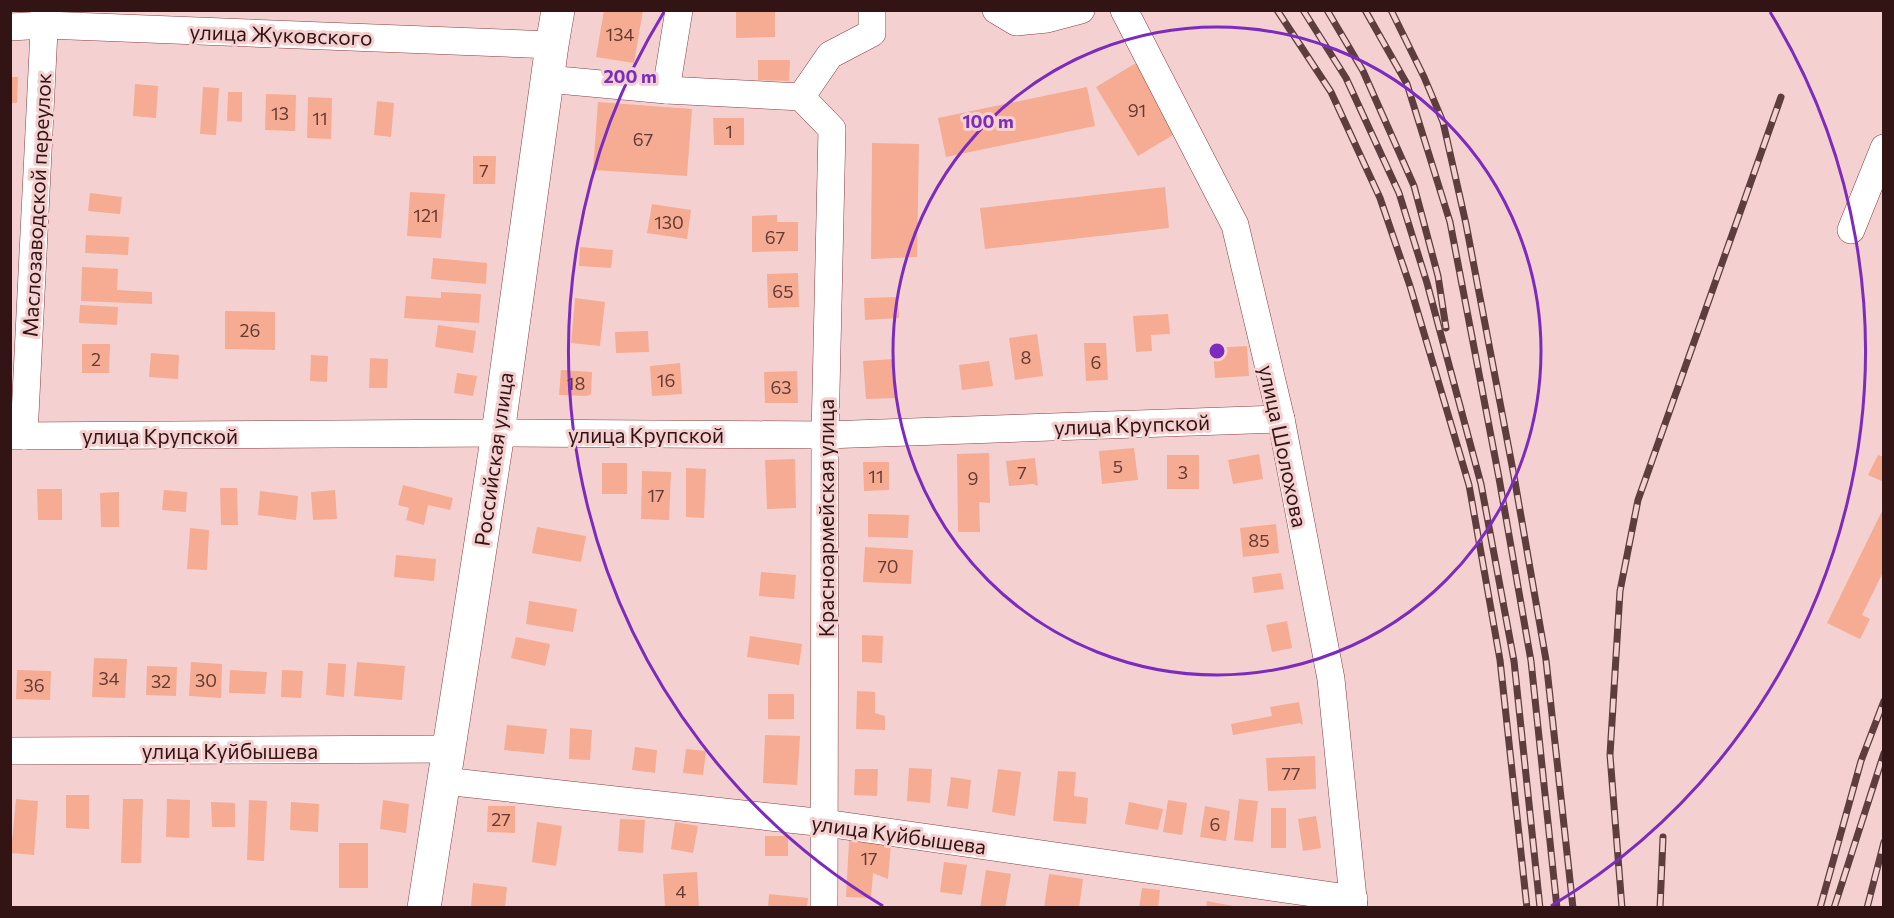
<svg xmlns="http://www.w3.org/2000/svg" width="1894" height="918" font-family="Commissioner,sans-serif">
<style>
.building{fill:#f5ac92}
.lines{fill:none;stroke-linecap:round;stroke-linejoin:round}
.minor-casing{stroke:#863e40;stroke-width:28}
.major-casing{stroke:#863e40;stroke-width:34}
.minor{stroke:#fff;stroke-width:27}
.major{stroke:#fff;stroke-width:33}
.rail-casing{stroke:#5d3d3e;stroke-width:7}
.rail{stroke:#f4d1d0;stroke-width:4.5;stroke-dasharray:14;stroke-linecap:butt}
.ring{fill:none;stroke:#7b2cbf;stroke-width:3}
.labels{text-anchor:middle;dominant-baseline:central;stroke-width:6;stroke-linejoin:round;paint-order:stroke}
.number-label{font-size:18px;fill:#643a34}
.street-label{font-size:21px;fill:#331415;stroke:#f4d1d0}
.centre{fill:#7b2cbf;stroke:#f4d1d0;stroke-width:3}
.ring-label{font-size:18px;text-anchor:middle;font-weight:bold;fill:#7b2cbf;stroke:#f4d1d0;stroke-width:6;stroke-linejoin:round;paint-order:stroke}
</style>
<rect width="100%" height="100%" fill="#f4d1d0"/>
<g class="building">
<path d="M604,10H643L634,63L596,57Z"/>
<path d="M736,10H775V37L736,38Z"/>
<path d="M758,60H790L789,81L758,80Z"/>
<path d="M1136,63L1178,132L1138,156L1096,87Z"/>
<path d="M10,77H18L17,103H10Z"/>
<path d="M135,84L158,86L156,118L133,116Z"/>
<path d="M203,87L219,88L216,135L200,134Z"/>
<path d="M1087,87L1095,126L946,157L938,118Z"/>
<path d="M228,92H242V122L227,121Z"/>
<path d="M266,94L296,95L295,131L265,130Z"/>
<path d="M308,97L332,98L331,139L307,138Z"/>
<path d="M377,101L394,103L391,137L374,135Z"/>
<path d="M598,102L692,109L687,176L593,170Z"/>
<path d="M713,118H744V145H714Z"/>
<path d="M872,143L919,144L917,257L871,259Z"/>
<path d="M473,156H496L495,184H473Z"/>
<path d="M1165,187L1169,228L985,249L980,208Z"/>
<path d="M410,192L445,194L441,238L407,236Z"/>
<path d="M90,193L122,197L120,214L88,211Z"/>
<path d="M652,204L691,210L687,239L647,233Z"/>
<path d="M777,215V222H798V251L752,252V216Z"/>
<path d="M86,235L129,237L128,255L85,253Z"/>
<path d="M580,247L613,250L611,268L579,266Z"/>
<path d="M433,258L487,263L486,284L431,279Z"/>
<path d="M82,267L118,269L117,290L152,292V304L81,301Z"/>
<path d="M798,273L799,307L768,308L767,274Z"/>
<path d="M441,292L481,294L479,323L404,318L406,296L441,298Z"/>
<path d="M898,297L899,318L865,320L864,298Z"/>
<path d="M575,298L605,302L600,346L571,343Z"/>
<path d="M80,305L118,307L117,325L79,323Z"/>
<path d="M225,311L275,312V350L225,349Z"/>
<path d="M1168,314L1170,334L1151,335L1152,351L1136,352L1133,316Z"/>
<path d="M438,325L476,331L473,353L435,347Z"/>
<path d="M648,331L649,352L616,353L615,332Z"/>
<path d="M1037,334L1043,376L1015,380L1009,338Z"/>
<path d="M1084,343H1106L1108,380L1086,381Z"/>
<path d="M82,344H110L109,373H82Z"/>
<path d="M1247,346L1249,376L1215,378L1213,348Z"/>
<path d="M151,353L179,355L178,379L149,377Z"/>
<path d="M311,355L328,356L327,382L310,381Z"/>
<path d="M370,358L388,359L387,388H369Z"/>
<path d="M894,359L896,398L866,399L863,361Z"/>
<path d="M989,361L993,386L962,390L959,365Z"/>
<path d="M680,363L682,394L652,396L650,366Z"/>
<path d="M561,370L592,372L591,394L587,396L559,395Z"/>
<path d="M797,371L798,403H765L764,372Z"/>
<path d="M457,373L477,376L473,396L454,393Z"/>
<path d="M1134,448L1138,480L1102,484L1099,451Z"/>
<path d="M989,453L990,503L979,502L980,532H958L957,454Z"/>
<path d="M1259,454L1263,479L1233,484L1228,460Z"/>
<rect x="1167" y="455" width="32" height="34"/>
<path d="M1878,455L1884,457V482L1868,475Z"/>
<path d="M1035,458L1038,486L1033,484L1009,486L1006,461Z"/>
<path d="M795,459L796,508L767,509L765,460Z"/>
<path d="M863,462H889V490L864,491Z"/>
<rect x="602" y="463" width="25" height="31"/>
<path d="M686,468L706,469L704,518L686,517Z"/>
<path d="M642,471L671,472L669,520L641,519Z"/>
<path d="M403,485L453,498L450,510L428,505L424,525L406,520L409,508L398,505Z"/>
<path d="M220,488H237L238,525H221Z"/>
<path d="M37,489H62V520H38Z"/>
<path d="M164,490L187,492L186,512L162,510Z"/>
<path d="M335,490L337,519L313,520L311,492Z"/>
<path d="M260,491L298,496L296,520L258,515Z"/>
<path d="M119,492V527H101L100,493Z"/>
<path d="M1884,507V570L1862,615L1870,619L1860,639L1827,623Z"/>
<path d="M868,514L909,515L908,538L868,537Z"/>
<path d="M1276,524L1279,553L1243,557L1240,528Z"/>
<path d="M537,527L586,536L581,562L532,553Z"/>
<path d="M190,528L209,530L207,570L187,569Z"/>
<path d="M865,547L913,550L911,584L863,582Z"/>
<path d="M396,555L436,559L434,581L394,577Z"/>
<path d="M761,572L796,575L794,599L759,596Z"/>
<path d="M1281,573L1284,589L1254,593L1252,577Z"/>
<path d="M529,601L577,609L573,632L526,624Z"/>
<path d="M1287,621L1292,648L1272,652L1266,625Z"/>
<path d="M862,635L883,636L882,663L862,662Z"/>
<path d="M750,636L802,644L799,665L747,657Z"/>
<path d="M516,637L550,644L545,666L511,658Z"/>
<path d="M94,658L127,659L125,698L92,697Z"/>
<path d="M191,662L222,664L221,698L189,696Z"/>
<path d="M357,662L405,666L402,700L354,696Z"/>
<path d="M328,663L346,664L344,697L326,695Z"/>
<path d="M147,666L177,667L176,696L146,695Z"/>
<path d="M17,670L51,671L50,700L16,699Z"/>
<path d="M230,670L267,672L265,694L229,693Z"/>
<path d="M282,670L303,671L301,698L281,697Z"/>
<path d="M857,691L875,692V713L885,716V730L856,729Z"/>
<rect x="768" y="694" width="26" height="25"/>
<path d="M1299,702L1303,725L1300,723L1233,735L1231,724L1272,716L1270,707Z"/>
<path d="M507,725L547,729L544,754L504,750Z"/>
<path d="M570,728L592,730L590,760L569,759Z"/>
<path d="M765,735L800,736L797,785L763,783Z"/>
<path d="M635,747L657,750L655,773L632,770Z"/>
<path d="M686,749L706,751L703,775L683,773Z"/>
<path d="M1315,756L1316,789L1268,791L1266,758Z"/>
<path d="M909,768L932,769L930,803L907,801Z"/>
<path d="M855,769H878L877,796L854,795Z"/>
<path d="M998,769L1021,772L1015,816L992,812Z"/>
<path d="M1058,771L1076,772L1074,796L1088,798L1086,824L1053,821Z"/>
<path d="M951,777L971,780L968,809L947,806Z"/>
<path d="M66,795H89V829L66,828Z"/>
<path d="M16,799L38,801L34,855L11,853Z"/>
<path d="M123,799H143L141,863H121Z"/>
<path d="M167,799L190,800L189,838L166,837Z"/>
<path d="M1239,799L1258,801L1253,842L1234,840Z"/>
<path d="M249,800L267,801L264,861L247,860Z"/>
<path d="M383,800L409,804L406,833L380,829Z"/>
<path d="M1168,800L1187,803L1182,835L1163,832Z"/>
<path d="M211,802L235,803V827H212Z"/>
<path d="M291,802L319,804L318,832L290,830Z"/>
<path d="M1129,802L1163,809L1158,830L1125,824Z"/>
<path d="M488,806H515V833L487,832Z"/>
<path d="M1205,806L1230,811L1226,841L1200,837Z"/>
<rect x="1271" y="808" width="15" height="40"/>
<path d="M1316,816L1321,848L1303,851L1298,819Z"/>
<path d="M620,819L645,820L643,853L618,851Z"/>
<path d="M537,822L562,826L556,866L532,862Z"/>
<path d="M675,822L698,826L693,853L671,849Z"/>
<rect x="765" y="836" width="23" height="20"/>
<path d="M849,841L891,844L888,879L873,873L871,898L846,897Z"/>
<rect x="339" y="843" width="29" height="45"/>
<path d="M944,862L967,865L962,895L940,892Z"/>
<path d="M986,870L1011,874L1005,908H980Z"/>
<path d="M697,872L699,908H665L663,874Z"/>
<path d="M1049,874L1083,879L1079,908H1044Z"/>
<path d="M473,883L507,887L505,908L471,907Z"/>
<path d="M1142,888L1160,890L1158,908H1139Z"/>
<path d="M769,894L808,898L807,908H768Z"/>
<path d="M1207,901L1233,906V908H1206Z"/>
</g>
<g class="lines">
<defs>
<g id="minor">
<path d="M996,10L1016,22L1047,19L1081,10"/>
<path d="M1124,10L1235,225L1281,419L1331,679L1354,908"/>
<path d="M10,27L45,25L552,45"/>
<path d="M547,79L666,90L801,97L832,129L825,435L824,908"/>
<path d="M666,90L679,10"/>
<path d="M801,97L830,55L872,33V10"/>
<path d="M1851,230L1884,148"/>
<path d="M10,436L498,433L825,435L1281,419"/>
<path d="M24,436L45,10"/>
<path d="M10,751L449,749"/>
<path d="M444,781L825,823L1354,899"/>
</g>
<path id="major" d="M424,908L498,433L552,45L558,10"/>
</defs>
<use href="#minor" class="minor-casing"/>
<use href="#major" class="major-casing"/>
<use href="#minor" class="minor"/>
<use href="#major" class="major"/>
<defs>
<g id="rail">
<path d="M1277,10L1331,92L1380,198L1410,286L1469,485L1500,660L1527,908"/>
<path d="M1303,10L1346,78L1399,193L1427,283L1481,484L1514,661L1540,908"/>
<path d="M1327,10L1363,71L1414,186L1438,276L1446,328"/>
<path d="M1365,10L1407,84L1450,222L1499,478L1531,661L1557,908"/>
<path d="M1391,10L1424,77L1443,122L1466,224L1514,476L1546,660L1573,908"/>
<path d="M1622,908L1610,755L1620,591L1638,500L1781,97"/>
<path d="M1660,908L1663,837"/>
<path d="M1820,908L1861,761L1884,701"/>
<path d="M1834,908L1884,753"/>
<path d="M1867,908L1884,842"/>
</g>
</defs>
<use href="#rail" class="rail-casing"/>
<use href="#rail" class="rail"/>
</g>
<g class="ring">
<circle cx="1217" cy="351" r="324"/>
<path d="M883 906A648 648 0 0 1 664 12M1770 12A648 648 0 0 1 1551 906"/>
</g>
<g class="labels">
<g class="number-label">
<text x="620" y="34">134</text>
<text x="1137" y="110">91</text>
<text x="280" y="113">13</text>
<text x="320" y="118">11</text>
<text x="729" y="131">1</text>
<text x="643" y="139">67</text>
<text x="484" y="170">7</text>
<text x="426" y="215">121</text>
<text x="669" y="222">130</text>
<text x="775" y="237">67</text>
<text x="783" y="291">65</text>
<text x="250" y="330">26</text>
<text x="1026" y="357">8</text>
<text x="96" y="359">2</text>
<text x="1096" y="362">6</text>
<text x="666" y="380">16</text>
<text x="576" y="383">18</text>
<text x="781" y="387">63</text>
<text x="1118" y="466">5</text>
<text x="1022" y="472">7</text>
<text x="1183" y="472">3</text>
<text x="876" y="476">11</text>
<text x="973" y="478">9</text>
<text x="656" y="495">17</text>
<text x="1259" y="540">85</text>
<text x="888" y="566">70</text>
<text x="109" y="678">34</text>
<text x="206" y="680">30</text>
<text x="161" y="681">32</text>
<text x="34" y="685">36</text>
<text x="1291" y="773">77</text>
<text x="501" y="819">27</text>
<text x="1215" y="824">6</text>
<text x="869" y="858">17</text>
<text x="681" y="891">4</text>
</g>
<g class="street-label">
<text transform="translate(281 34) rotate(2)">улица Жуковского</text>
<text transform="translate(36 205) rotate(-87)">Маслозаводской переулок</text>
<text transform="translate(1132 424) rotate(-2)">улица Крупской</text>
<text x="646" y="434">улица Крупской</text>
<text x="160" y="435">улица Крупской</text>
<text transform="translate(1284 446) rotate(78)">улица Шолохова</text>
<text transform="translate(493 459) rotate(-82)">Российская улица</text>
<text transform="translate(825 518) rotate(-90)">Красноармейская улица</text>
<text x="230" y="750">улица Куйбышева</text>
<text transform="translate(899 834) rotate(8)">улица Куйбышева</text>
</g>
</g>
<circle cx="1217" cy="351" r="9" class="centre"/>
<g class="ring-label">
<text x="630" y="83">200 m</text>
<text x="988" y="128">100 m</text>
</g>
<rect width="1894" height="918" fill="none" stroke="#331415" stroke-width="24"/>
</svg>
